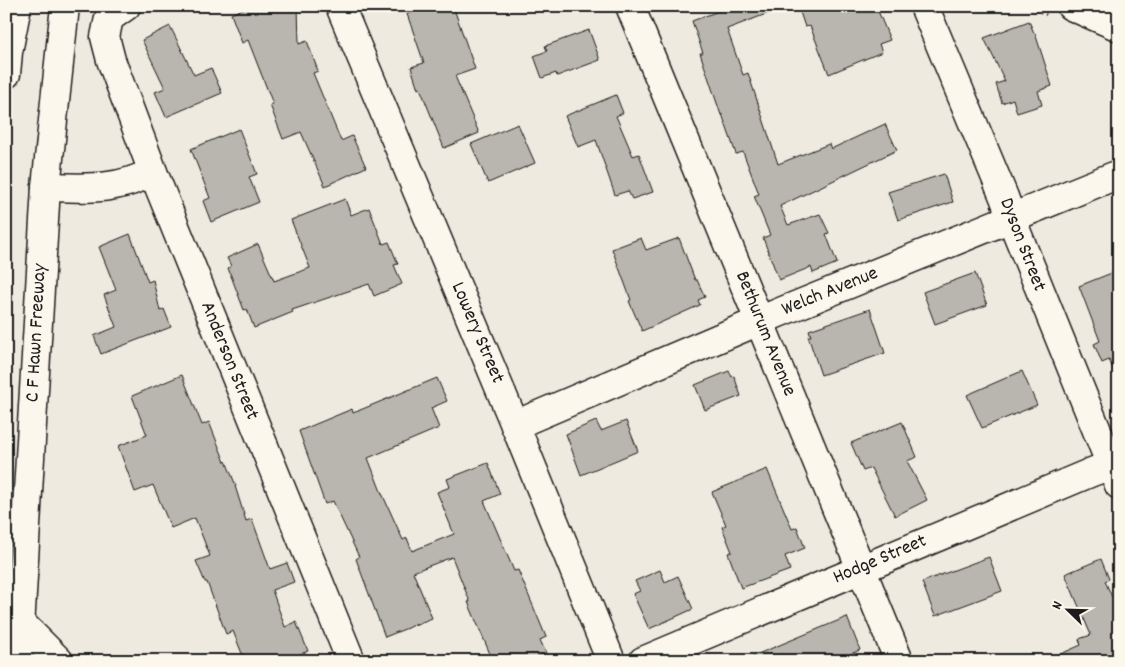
<svg xmlns="http://www.w3.org/2000/svg" width="1125" height="667" font-family="Dekko,sans-serif">
<style>
.building{fill:#b9b6af;stroke:#1c1c1c}
.lines{fill:none;stroke-linecap:round;stroke-linejoin:round}
.street-casing{stroke:#1c1c1c;stroke-width:31}
.secondary-casing{stroke:#1c1c1c;stroke-width:31}
.highway-casing{stroke:#1c1c1c;stroke-width:31}
.path{stroke:#1c1c1c;stroke-width:3;stroke-dasharray:1 4;stroke-linecap:butt}
.street{stroke:#fbf7ec;stroke-width:28}
.secondary{stroke:#fbf7ec;stroke-width:28}
.highway{stroke:#fbf7ec;stroke-width:28}
.labels{text-anchor:middle;dominant-baseline:central;stroke-width:4.5;stroke-linejoin:round;paint-order:stroke}
.street-label{font-size:20px;fill:#1c1c1c;stroke:#fbf7ec}
</style>
<rect width="100%" height="100%" fill="#eeeadf"/>
<filter id="ink" filterUnits="userSpaceOnUse"><feTurbulence type="fractalNoise" baseFrequency=".02" numOctaves="2"/><feDisplacementMap in="SourceGraphic" scale="10" xChannelSelector="R" yChannelSelector="G"/><feConvolveMatrix kernelMatrix="1 2 1 2 8 2 1 2 1" color-interpolation-filters="sRGB"/></filter>
<g filter="url(#ink)">
<g class="building">
<path d="M250,6H298L299,44L307,41L318,71L313,73L341,141L352,136L366,167L325,186L301,132L283,139L270,105L273,104L248,40L242,43L231,14Z"/>
<path d="M429,6H453L475,69L455,76L479,133L444,148L420,88L418,89L411,67L424,63L407,14Z"/>
<path d="M732,6H782V8L727,29L743,75L748,73L778,164L829,144L831,149L885,124L897,150L780,206L788,225L820,214L829,233L826,234L837,263L813,273L811,267L779,280L763,238L770,235L754,196L759,194L743,152L736,154L722,114L721,115L700,53H703L692,21Z"/>
<path d="M798,6H876L890,40L879,44L882,52L829,74L810,26L805,27Z"/>
<path d="M1029,21L1034,33H1035L1052,86L1038,91L1042,105L1017,113L1013,99L1002,103L996,84L1005,81L984,38Z"/>
<path d="M170,26L194,75L211,68L222,93L166,117L155,92L165,88L142,40Z"/>
<path d="M589,30L600,60L557,76L556,73L542,78L534,56L547,51L545,46Z"/>
<path d="M616,95L623,113L616,116L633,156L639,154L653,192L632,199L628,191L615,195L596,140L578,147L565,116Z"/>
<path d="M518,124L535,163L488,183L471,144Z"/>
<path d="M239,129L257,174L249,177L259,202L211,222L203,201L210,198L191,149Z"/>
<path d="M944,174L953,202L898,220L888,192Z"/>
<path d="M345,199L351,215L369,208L383,244L389,242L398,264L394,265L402,284L374,296L369,284L292,310L293,312L254,328L247,309L244,310L228,268L231,266L227,258L258,244L274,281L310,268L291,220Z"/>
<path d="M130,234L148,282L153,280L160,311L164,309L171,327L101,354L94,336L116,327L104,295L116,290L99,247Z"/>
<path d="M641,238L646,250L679,238L695,280H697L705,297L698,300L700,305L642,331L629,301L631,300L612,249Z"/>
<path d="M1119,270V381L1109,360L1102,363L1094,344L1100,341L1079,286Z"/>
<path d="M975,273L987,305L935,324L923,292Z"/>
<path d="M870,309L885,353L821,375L808,336H811L809,330Z"/>
<path d="M729,371L732,377L734,376L741,396L705,410L695,385Z"/>
<path d="M1022,371L1037,405L982,428L967,395Z"/>
<path d="M182,375L202,425L209,422L225,462L226,461L236,486H235L246,521L252,519L270,569L287,563L294,582L272,590L285,627L296,622L308,651L283,661H245L233,631L226,634L207,582H205L196,561L210,556L195,518L171,528L153,485L135,492L118,446L147,435L132,396Z"/>
<path d="M437,378L447,401L431,408L439,428L368,458L380,489L403,540L407,538L412,551L454,534L437,492L450,487L447,479L488,463L500,494L484,501L514,571L518,570L546,637L540,640L546,653L529,661H493L468,602H470L452,557L413,572L432,618L385,637L356,559L359,557L333,501L325,504L299,431L352,409L353,413Z"/>
<path d="M596,421L601,431L626,421L638,451L581,475L566,434Z"/>
<path d="M902,422L917,457L907,461L927,500L895,516L871,468L863,471L851,443Z"/>
<path d="M767,469L792,529L797,527L805,548L785,556L790,570L741,588L728,553L732,552L722,527L726,525L712,492Z"/>
<path d="M989,557L1002,591L935,616L922,582Z"/>
<path d="M1101,559L1109,579L1105,581L1119,613V661H1045L1081,645L1079,639L1091,635L1065,574Z"/>
<path d="M660,570L665,582L678,576L693,609L649,629L633,594L640,591L635,581Z"/>
<path d="M847,617L860,650L834,661H741Z"/>
</g>
<g class="lines">
<defs>
<g id="street">
<path d="M126,6L109,18L105,37L111,60L153,172L351,661"/>
<path d="M340,6L515,425L611,661"/>
<path d="M630,6L899,661"/>
<path d="M924,6L1004,197L1017,233L1119,485"/>
<path d="M515,425L778,313L1119,174"/>
<path d="M643,661L1092,472L1119,462"/>
</g>
<g id="secondary">
<path d="M1071,6L1119,27"/>
<path d="M46,187C87,188 115,191 153,172"/>
<path d="M20,622L59,661"/>
<path d="M18,661L46,187L65,6"/>
</g>
<path id="highway" d="M6,74L8,52L17,6"/>
</defs>
<use href="#street" class="street-casing"/>
<use href="#secondary" class="secondary-casing"/>
<use href="#highway" class="highway-casing"/>
<path class="path" d="M1027,6L1047,15"/>
<use href="#street" class="street"/>
<use href="#secondary" class="secondary"/>
<use href="#highway" class="highway"/>
</g>
</g>
<g class="labels">
<g class="street-label">
<text transform="translate(1022 245) rotate(69)">Dyson Street</text>
<text transform="translate(830 292) rotate(-22)">Welch Avenue</text>
<text transform="translate(37 333) rotate(-87)">C F Hawn Freeway</text>
<text transform="translate(477 333) rotate(67)">Lowery Street</text>
<text transform="translate(765 334) rotate(68)">Bethurum Avenue</text>
<text transform="translate(229 361) rotate(68)">Anderson Street</text>
<text transform="translate(880 560) rotate(-23)">Hodge Street</text>
</g>
</g>
<rect width="1125" height="667" fill="none" stroke="#fbf7ec" stroke-width="25"/>
<rect x="12" y="12" width="1100" height="642" fill="none" stroke="#1c1c1c" stroke-width="2" filter="url(#ink)"/>
<g transform="translate(1068 610) rotate(293)" stroke="#fbf7ec" stroke-width="4" paint-order="stroke">
<path d="M0-4L9 19L0 12L-9 19Z" fill="#1c1c1c"/>
<text y="-8" font-size="14" font-weight="bold" text-anchor="middle" fill="#1c1c1c">N</text>
</g>
</svg>
